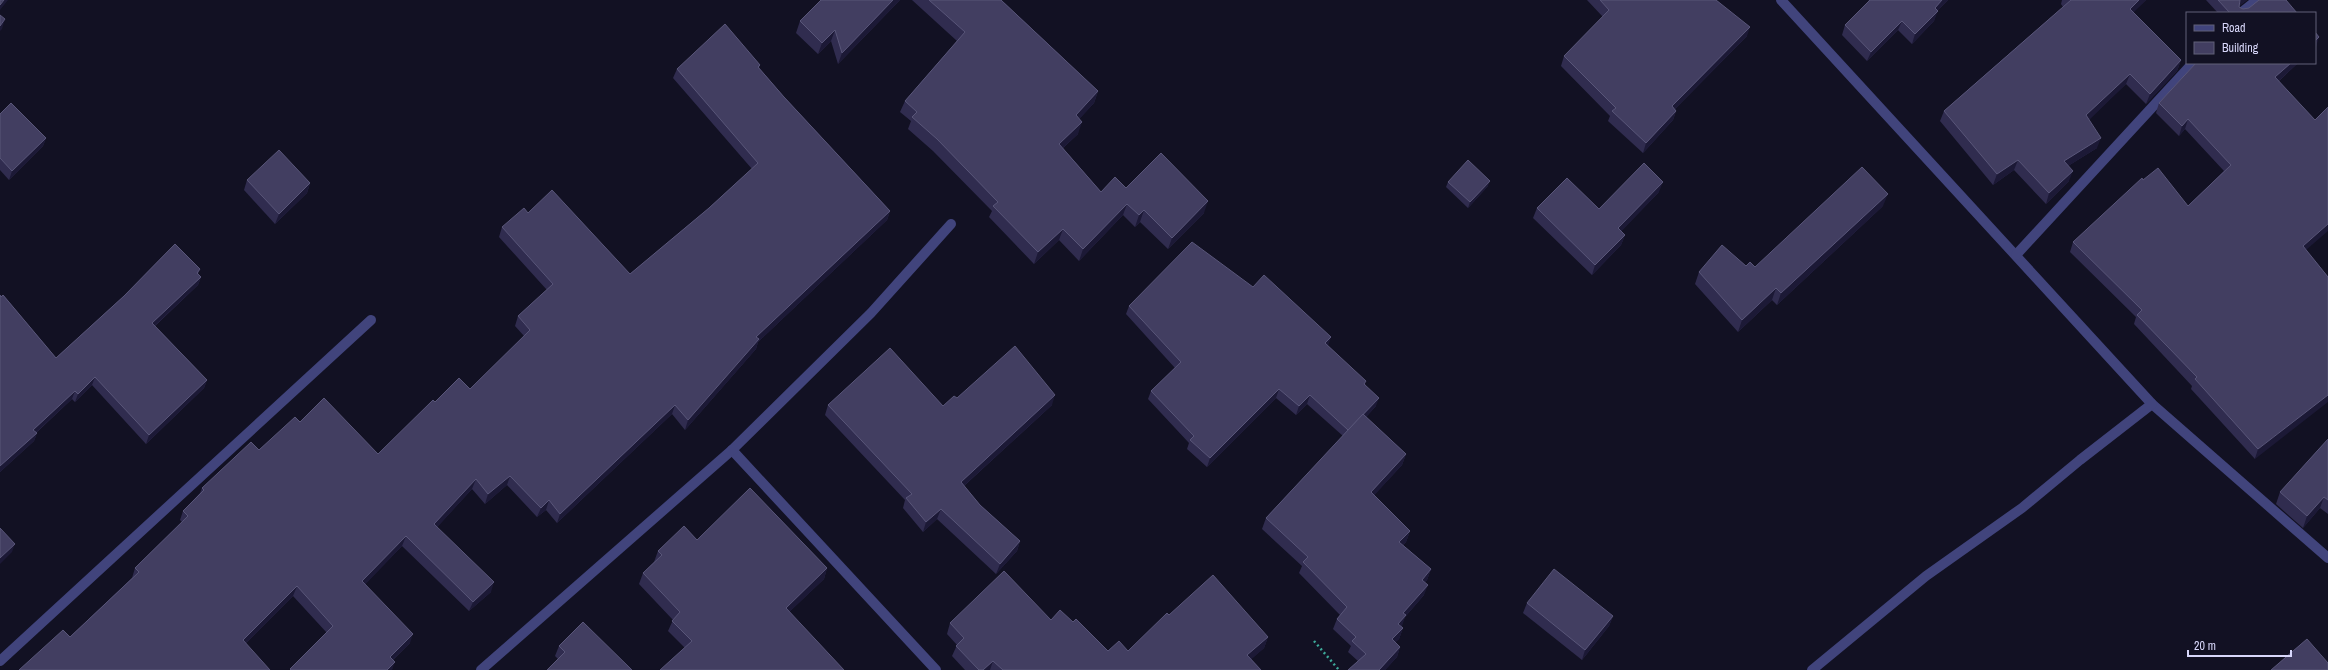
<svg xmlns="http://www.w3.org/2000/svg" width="2328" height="670" font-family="'Archivo Narrow',sans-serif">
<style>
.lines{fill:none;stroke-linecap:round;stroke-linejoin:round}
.path{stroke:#3da999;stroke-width:2.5;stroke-dasharray:2 3;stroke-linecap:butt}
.minor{stroke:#41447c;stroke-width:10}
.wall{fill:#302c4f}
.shaded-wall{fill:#1c1936}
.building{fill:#423e61;stroke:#595679}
</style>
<rect width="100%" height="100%" fill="#121123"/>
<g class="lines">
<path class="path" d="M1314,641L1339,670"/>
<g class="minor">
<path d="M1781,0L2152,404L2328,558"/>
<path d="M2241,13L2257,0"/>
<path d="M2016,255L2193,63"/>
<path d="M732,450L936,670"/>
<path d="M0,661L371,320"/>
<path d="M481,670L732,450L871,313L951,224"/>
<path d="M1812,670L1926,576L2022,508L2080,460L2152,404"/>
</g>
</g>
<g class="wall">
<path d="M821,0H900L838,64L831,41L818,54L796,33L800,21Z"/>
<path d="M912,0H1001L1098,91L1094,103L1079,119L1078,134L1063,148L1101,192L1126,188L1204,213L1168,249L1140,222L1135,227L1123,215L1079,261L1059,240L1034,264L989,217L992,211L933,151L908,129L911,121L900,112L905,101L957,41Z"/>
<path d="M1587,0H1716L1747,36L1675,109L1676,111L1673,120L1643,153L1608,121L1610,116L1561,66L1564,56L1603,17Z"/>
<path d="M1869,0H1948L1937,11L1934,21L1912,44L1898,30L1867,61L1842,35L1845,25L1868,2Z"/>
<path d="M2062,0H2146L2133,12L2181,60L2177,71L2146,104L2126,84L2089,119L2097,148L2068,166L2069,181L2046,204L2014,170L1993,185L1940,121L1944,111L2063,7L2061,4Z"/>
<path d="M2206,0H2247L2239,6V7L2243,9L2297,13H2218Z"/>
<path d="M2196,63H2298L2279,81L2306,250L2328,277L2255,459L2191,389L2192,386L2134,324L2136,317L2070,252L2073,242L2143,180L2188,206L2224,171L2185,129L2179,136L2156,113L2159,103Z"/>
<path d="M760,65L759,68L784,97L890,211L887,220L758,342L756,349L685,430L672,414L557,523L546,510L537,517L507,485L485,504L472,489L437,527L491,592L469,611L402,546L365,584L410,643L393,660L392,670H290L327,633L293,596L246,643L70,637L132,578L135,568L182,522L180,520L183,511L200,493L202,488L300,422L378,454L435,402L470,389L524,336L515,326L518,316L547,290L499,237L502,227L528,213L630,274L709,208L752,169L673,78L677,69Z"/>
<path d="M0,114L46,138L43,146L9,180L0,170Z"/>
<path d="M247,180L310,183L307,193L275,224L244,190Z"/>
<path d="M1448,182L1488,186L1468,208L1446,187Z"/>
<path d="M1659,192L1621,231L1625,235L1621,245L1592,275L1533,218L1537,208L1599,209Z"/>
<path d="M1883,206L1777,305L1772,300L1738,332L1695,284L1699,272L1746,266L1755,267Z"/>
<path d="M175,244L200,269L198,274L201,277L198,285L155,326L207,380L204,388L146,444L92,385L75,402L72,399L36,433H37L34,441L0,472V295L1,297L3,295L56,358L124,296Z"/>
<path d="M1129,306L1328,346L1365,384L1376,406L1366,417L1406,454L1402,465L1374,495L1410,531L1406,542L1403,545L1431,569L1427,580L1425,582L1424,595L1405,617L1401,626L1403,628L1399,639L1395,642L1400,647L1397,657L1385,670H1348L1358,661L1348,652L1351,646L1333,629L1337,619L1340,615L1299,573L1302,566L1262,529L1266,518L1343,436L1307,404L1296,415L1276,398L1207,467L1187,449L1189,443L1148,399L1151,391L1175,368L1126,314Z"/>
<path d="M957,398L1052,405L964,486L980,505L1020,541L1017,551L996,574L937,519L923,532L903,508L905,500L825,415L828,405L943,406Z"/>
<path d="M2328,439V514L2320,508L2303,528L2276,504L2280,492Z"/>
<path d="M697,540L827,568L824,579L789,612L685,648L668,631L673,620L639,584L643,573L654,562L658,551Z"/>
<path d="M1527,603L1613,616L1609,626L1582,660L1523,613Z"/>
<path d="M1169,615L1268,637L1264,648L1251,659L1261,670H965L952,656L957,645L947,634L950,623L1051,620L1073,622L1108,651H1128Z"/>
<path d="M559,646L632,670L558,659L555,656Z"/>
</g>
<g class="shaded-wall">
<path d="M4,0H8L0,10V5Z"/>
<path d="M893,0H900L838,64L842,53Z"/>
<path d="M1942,0H1948L1931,17L1935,8Z"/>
<path d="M2139,0H2146L2126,20L2130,9Z"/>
<path d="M2240,0H2247L2237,8Z"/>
<path d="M1938,11L1934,21L1912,44L1915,34Z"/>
<path d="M5,19L2,29L0,31V26Z"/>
<path d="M1902,21L1898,30L1867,61L1871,52Z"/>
<path d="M1750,27L1747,36L1668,116L1672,106Z"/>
<path d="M835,30L831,41L818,54L822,43Z"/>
<path d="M2319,37L2316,47L2315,48V41Z"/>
<path d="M2181,60L2177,71L2146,104L2150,94Z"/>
<path d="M2291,63H2298L2272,87L2275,77Z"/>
<path d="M2130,74L2126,84L2083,126L2086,115Z"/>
<path d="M1098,91L1094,103L1072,127L1076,115Z"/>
<path d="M1676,111L1673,120L1643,153L1646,143Z"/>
<path d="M2188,119L2185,129L2179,136L2182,126Z"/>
<path d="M1082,122L1078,134L1055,155L1059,144Z"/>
<path d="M46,138L43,146L9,180L12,171Z"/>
<path d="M2101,138L2097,148L2060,171L2064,161Z"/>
<path d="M2018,160L2014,170L1993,185L1997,174Z"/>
<path d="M2073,171L2069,181L2046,204L2049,193Z"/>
<path d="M1490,181L1488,186L1468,208L1470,202Z"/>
<path d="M1663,182L1659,192L1615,238L1618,228Z"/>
<path d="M310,183L307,193L275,224L279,214Z"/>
<path d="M1888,194L1883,206L1777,305L1781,293Z"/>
<path d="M1208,201L1204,213L1168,249L1172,238Z"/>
<path d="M1127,204L1123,215L1079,261L1083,249Z"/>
<path d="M1144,210L1140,222L1135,227L1139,215Z"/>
<path d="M890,211L887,220L758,342L756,349L685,430L688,420L756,337Z"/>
<path d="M2328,224V231L2299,256L2303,246Z"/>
<path d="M1063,229L1059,240L1034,264L1038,252Z"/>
<path d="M1625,235L1621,245L1592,275L1595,265Z"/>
<path d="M201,277L198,285L149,331L152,323Z"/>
<path d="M1776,288L1772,300L1738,332L1742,320Z"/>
<path d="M1331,337L1328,346L1325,343Z"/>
<path d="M95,377L92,385L75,402L78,394Z"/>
<path d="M207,380L204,388L146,444L149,435Z"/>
<path d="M1279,389L1276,398L1207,467L1210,458Z"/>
<path d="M75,391L72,399L30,438L33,430Z"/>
<path d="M1055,395L1052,405L957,492L961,482Z"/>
<path d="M1310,395L1307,404L1296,415L1299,406Z"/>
<path d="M2328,395V402L2255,459L2258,449Z"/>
<path d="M1379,398L1376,406L1346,439L1349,431Z"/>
<path d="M675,405L672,414L557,523L560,514Z"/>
<path d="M37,433L34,441L0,472V466Z"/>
<path d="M1406,454L1402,465L1368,502L1371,492Z"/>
<path d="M510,476L507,485L485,504L488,494Z"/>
<path d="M476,479L472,489L431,534L434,524Z"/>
<path d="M2324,497L2320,508L2303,528L2307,516Z"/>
<path d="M549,500L546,510L537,517L541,508Z"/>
<path d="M941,509L937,519L923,532L926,522Z"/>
<path d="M1410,531L1406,542L1395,553L1399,542Z"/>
<path d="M406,536L402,546L359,591L362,581Z"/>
<path d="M1020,541L1017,551L996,574L1000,564Z"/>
<path d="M15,544L12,552L0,564V558Z"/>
<path d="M827,568L824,579L782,619L786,608Z"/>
<path d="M1431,569L1427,580L1418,590L1422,580Z"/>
<path d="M494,582L491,592L469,611L473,602Z"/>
<path d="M1428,585L1424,595L1405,617L1402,626L1394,634L1403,613Z"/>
<path d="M297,586L293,596L239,650L243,640Z"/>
<path d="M1613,616L1609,626L1582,660L1585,650Z"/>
<path d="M1403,628L1399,639L1388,650L1392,639Z"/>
<path d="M413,634L410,643L386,666L390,657Z"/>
<path d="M1268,637L1264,648L1244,666L1247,655Z"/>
<path d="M1400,647L1397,657L1385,670H1379Z"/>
<path d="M993,661L990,670H983Z"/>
<path d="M395,662L392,670H387Z"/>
</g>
<g class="building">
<path d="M0,0H4L0,5Z"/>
<path d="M821,0H893L842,53L835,30L822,43L800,21Z"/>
<path d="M929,0H1001L1098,91L1076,115L1082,122L1059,144L1101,192L1115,177L1126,188L1161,153L1208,201L1172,238L1144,210L1139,215L1127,204L1083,249L1063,229L1038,252L993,206L998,202L937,139L912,117L917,112L905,101L965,32Z"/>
<path d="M1600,0H1716L1750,27L1672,106L1676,111L1646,143L1612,111L1616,108L1564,56L1609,10Z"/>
<path d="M1870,0H1942L1935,8L1938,11L1915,34L1902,21L1871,52L1845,25Z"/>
<path d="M2071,0H2139L2130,9L2181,60L2150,94L2130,74L2086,115L2101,138L2064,161L2073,171L2049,193L2018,160L1997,174L1944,111Z"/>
<path d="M2218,0H2240L2239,7L2243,9L2249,8L2259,0H2286L2297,13H2230Z"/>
<path d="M0,15L5,19L0,26Z"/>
<path d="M725,24L760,65L758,67L784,97L890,211L756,337L759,339L688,420L675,405L560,514L549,500L541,508L510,476L488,494L476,479L434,524L494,582L473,602L406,536L362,581L413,634L390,657L395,662L387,670H291L290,669L333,626L297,586L243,640L270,670H19L63,630L70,637L139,572L135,568L188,516L183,511L204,490L202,488L251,442L259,450L295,417L300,422L324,398L378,454L433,400L435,402L459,378L470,389L530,330L518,316L553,284L502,227L524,208L528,213L552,190L630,274L709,208L758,163L677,69Z"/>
<path d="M2315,32L2319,37L2315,41Z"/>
<path d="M2196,63H2291L2275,77L2315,120L2328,107V224L2303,246L2328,277V395L2258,449L2195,379L2197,377L2137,315L2142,310L2073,242L2142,178L2143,180L2158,168L2188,206L2231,165L2188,119L2182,126L2159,103Z"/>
<path d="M11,103L46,138L12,171L0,158V114Z"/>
<path d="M279,150L310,183L279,214L247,180Z"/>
<path d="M1468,160L1490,181L1470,202L1448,182Z"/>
<path d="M1644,163L1663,182L1618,228L1625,235L1595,265L1537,208L1567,178L1599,209Z"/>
<path d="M1862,167L1888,194L1781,293L1776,288L1742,320L1699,272L1722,245L1746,266L1750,262L1755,267Z"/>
<path d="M1192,242L1253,287L1264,275L1331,337L1325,343L1366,381L1364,384L1379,398L1348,430L1310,395L1299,406L1279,389L1210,458L1190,440L1194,436L1151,391L1181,362L1129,306Z"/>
<path d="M175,244L200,269L197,273L201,277L152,323L207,380L149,435L95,377L78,394L75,391L33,430L37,433L0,466V295L1,297L3,295L56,358L124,296Z"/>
<path d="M1015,346L1055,395L961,482L980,505L1020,541L1000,564L941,509L926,522L906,498L912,494L828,405L890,348L943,406L954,396L957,398Z"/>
<path d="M1363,414L1406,454L1371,492L1410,531L1399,542L1431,569L1422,580L1428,585L1403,613L1406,615L1398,624L1403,628L1392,639L1400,647L1379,670H1348L1366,654L1352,641L1356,637L1337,619L1347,607L1303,562L1308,557L1266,518Z"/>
<path d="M2328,439V500L2324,497L2307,516L2280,492Z"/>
<path d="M750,488L827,568L786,608L844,670H660L692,641L672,621L680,612L643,573L662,555L658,551L684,526L697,540Z"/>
<path d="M0,528L15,544L0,558Z"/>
<path d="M1554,569L1613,616L1585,650L1527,603Z"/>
<path d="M1004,571L1051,620L1060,610L1073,622L1076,619L1108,651L1119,641L1128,651L1167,613L1169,615L1213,575L1268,637L1247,655L1261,670H1003L993,661L983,670H979L956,646L964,638L950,623Z"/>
<path d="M583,622L632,670H547L565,652L559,646Z"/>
<path d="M2307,639L2328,663V670H2271Z"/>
</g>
<rect x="2186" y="12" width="130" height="52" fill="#121123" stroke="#616079"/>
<rect x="2194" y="25" width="20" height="6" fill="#41447c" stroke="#616079"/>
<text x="2222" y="32" font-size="12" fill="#d8d7fa">Road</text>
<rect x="2194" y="42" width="20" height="12" fill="#423e61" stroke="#616079"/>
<text x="2222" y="52" font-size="12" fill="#d8d7fa">Building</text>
<path d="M2188 650v6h103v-6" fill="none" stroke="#d8d7fa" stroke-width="2"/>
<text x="2194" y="650" font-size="12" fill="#d8d7fa" stroke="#121123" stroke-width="3" paint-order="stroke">20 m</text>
</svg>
